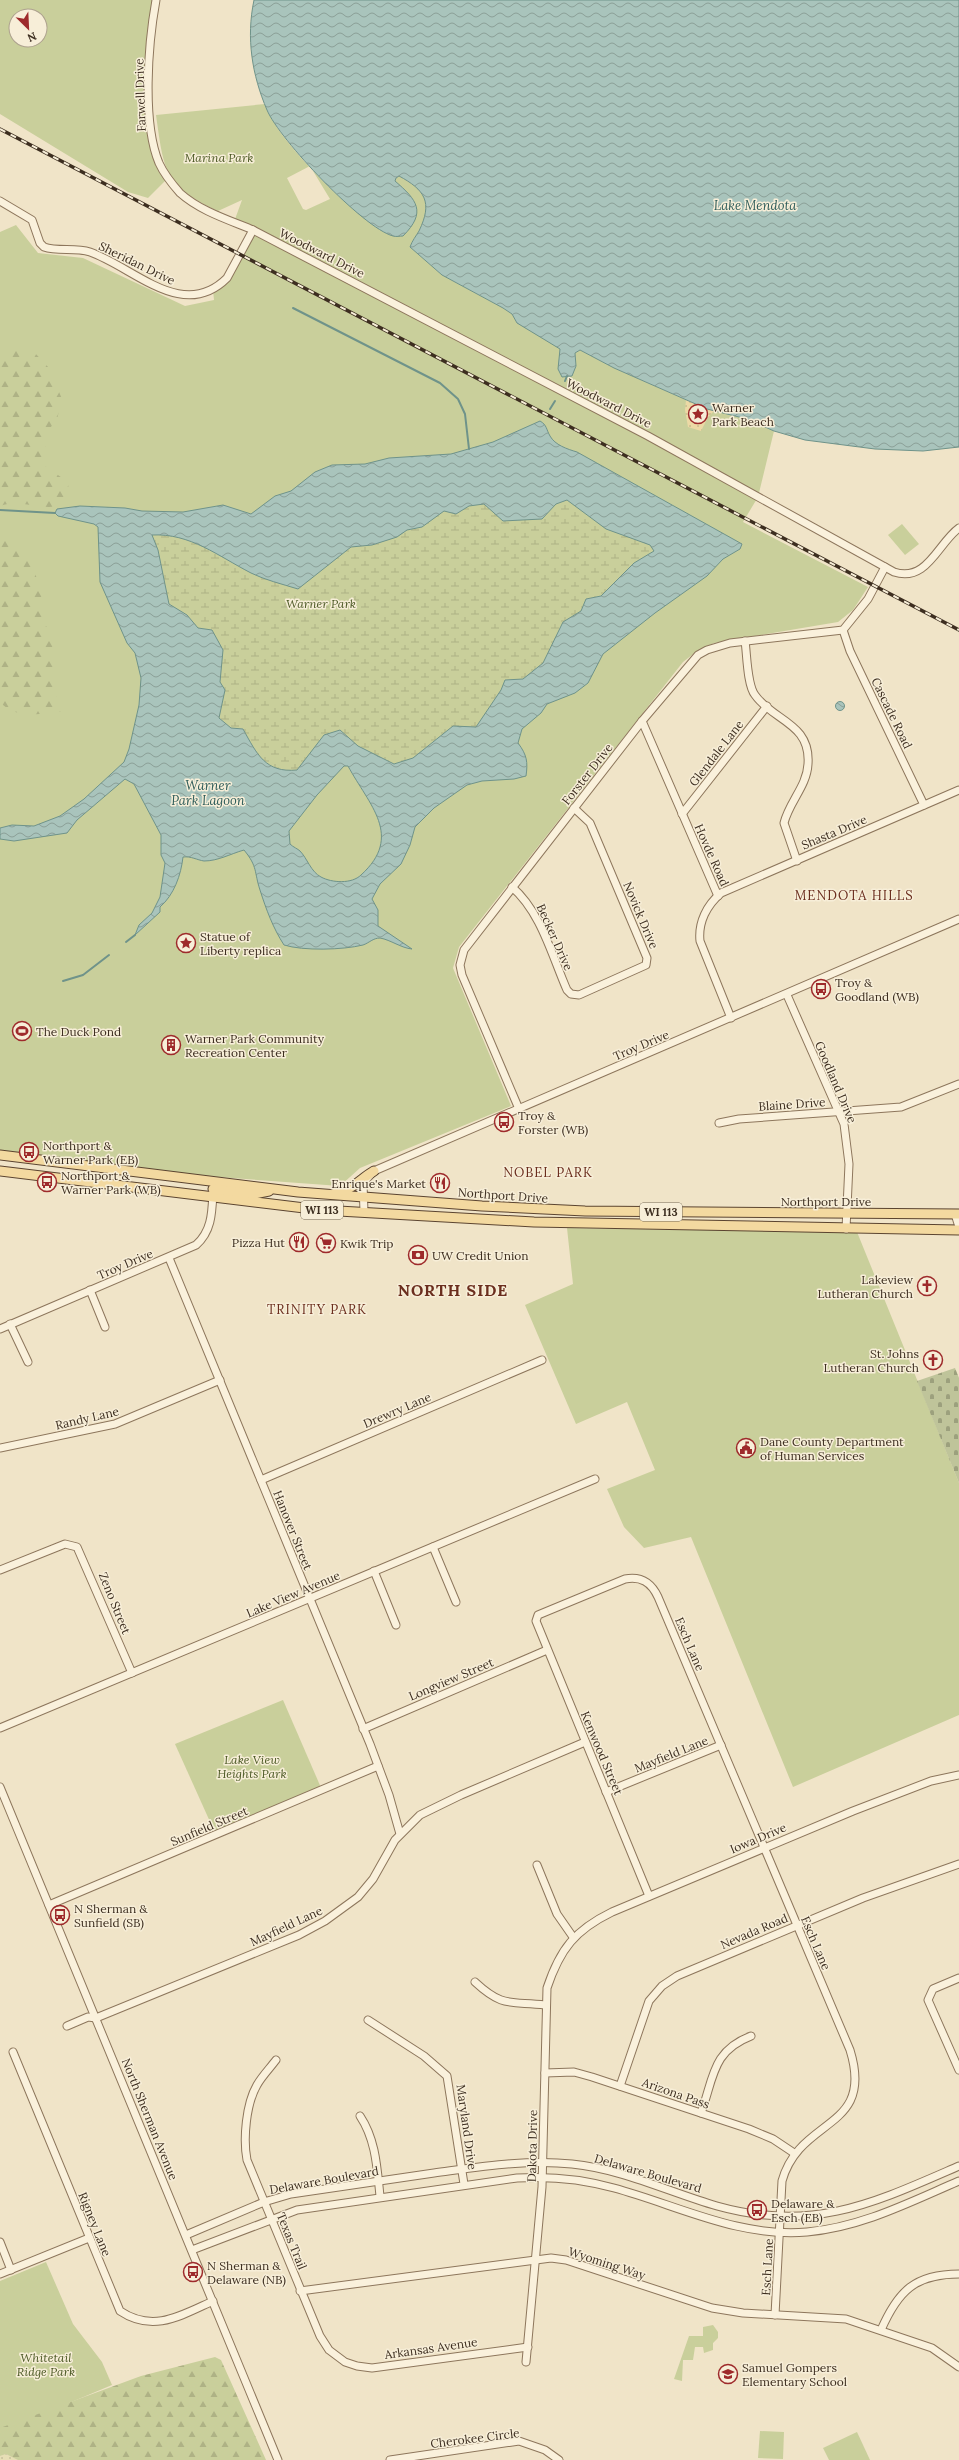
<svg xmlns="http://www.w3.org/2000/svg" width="959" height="2460" font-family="Lora,serif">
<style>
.farmland{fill:url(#farmland-dots)}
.green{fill:#c9cf9b;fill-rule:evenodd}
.forest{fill:url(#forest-firs)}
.wetland{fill:url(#wetland-marsh)}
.sand{fill:url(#sand-dots)}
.cemetery{fill:url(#cemetery-stones)}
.water{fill:url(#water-waves);stroke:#6f938a;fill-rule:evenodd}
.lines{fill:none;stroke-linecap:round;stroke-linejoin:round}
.stream{stroke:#6f938a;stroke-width:2}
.minor-casing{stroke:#8d765c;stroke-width:9}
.major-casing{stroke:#5b4430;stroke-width:11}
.minor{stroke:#faf1dc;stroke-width:7}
.major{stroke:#f3d9a0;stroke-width:9}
.rail-casing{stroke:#3d2e20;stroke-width:3.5}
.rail{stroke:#f7eed8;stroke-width:2;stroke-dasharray:6;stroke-linecap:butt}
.labels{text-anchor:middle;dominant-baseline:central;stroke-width:3;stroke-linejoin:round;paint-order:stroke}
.shield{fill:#f7eed8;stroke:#756857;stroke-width:1}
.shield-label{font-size:11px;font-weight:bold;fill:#3d2e20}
.street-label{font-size:12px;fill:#3d2e20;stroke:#f7eed8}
.park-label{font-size:12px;font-style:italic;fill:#4d5a26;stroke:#f7eed8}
.poi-label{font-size:12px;fill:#3d2e20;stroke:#f7eed8;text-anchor:start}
.water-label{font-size:13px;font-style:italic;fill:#2f5d5a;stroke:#f7eed8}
.neighbourhood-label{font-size:13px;letter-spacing:1px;fill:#6b2e1e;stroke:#f7eed8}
.district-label{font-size:16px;font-weight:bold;letter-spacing:1px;fill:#6b2e1e;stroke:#f7eed8}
</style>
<defs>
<pattern id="farmland-dots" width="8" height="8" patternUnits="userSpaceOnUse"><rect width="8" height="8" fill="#e6deb5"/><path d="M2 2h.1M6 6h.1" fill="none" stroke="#c6bf9b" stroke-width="1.8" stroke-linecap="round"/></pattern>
<pattern id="forest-firs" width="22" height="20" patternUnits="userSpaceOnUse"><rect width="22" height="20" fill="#c9cf9b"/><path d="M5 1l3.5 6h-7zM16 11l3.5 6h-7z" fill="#aeb285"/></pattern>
<pattern id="wetland-marsh" width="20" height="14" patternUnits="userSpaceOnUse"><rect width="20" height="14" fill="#c9cf9b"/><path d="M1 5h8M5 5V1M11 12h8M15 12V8" fill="none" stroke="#aeb285"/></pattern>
<pattern id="sand-dots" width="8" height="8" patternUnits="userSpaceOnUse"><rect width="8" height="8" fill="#ecd9a5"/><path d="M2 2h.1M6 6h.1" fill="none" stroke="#cbbb8e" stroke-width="1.8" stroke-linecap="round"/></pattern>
<pattern id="cemetery-stones" width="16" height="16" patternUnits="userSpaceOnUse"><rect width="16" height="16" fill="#bfc49a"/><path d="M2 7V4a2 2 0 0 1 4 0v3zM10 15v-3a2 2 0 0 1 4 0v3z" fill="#9ca07d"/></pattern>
<pattern id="water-waves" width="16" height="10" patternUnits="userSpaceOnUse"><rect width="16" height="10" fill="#a9c4bc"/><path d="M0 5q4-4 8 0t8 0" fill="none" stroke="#8ba098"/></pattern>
</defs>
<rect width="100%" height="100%" fill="#f0e4c8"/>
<path class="farmland" d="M6,2454L16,2457L18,2460H0V2456Z"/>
<g class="green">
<path d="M0,0H156L148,76L156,154L168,178L148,198L128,192L0,114ZM16,16H40V40H16Z"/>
<path d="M265,104C269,111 272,119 276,126C294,154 370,236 403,236L414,219L395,181L396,178L399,176C425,190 434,202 419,231C416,237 412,241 410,247L442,275L503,308L512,314L517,323L561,349L558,369L576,366L575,353L580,350L614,368L707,409L747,419L774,431L758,497L743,522L868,587L853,610L838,622L714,643L697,651L683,662L459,947L453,968L511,1106L360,1168L340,1186L190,1175L0,1150V232L16,225L38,253L83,258L185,306L214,300L213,290L221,284L253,230L234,222L242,200L218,211C164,186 164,171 156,115ZM310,166L330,199L306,210L303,209L287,178Z"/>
<path d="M902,524L919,544L905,555L888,535Z"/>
<path d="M567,1228L857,1232L959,1483V1715L793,1787L691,1537L644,1548L624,1527L607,1489L655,1470L627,1402L576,1424L525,1305L573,1284Z"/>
<path d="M283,1700L322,1790L216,1835L175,1744Z"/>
<path d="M46,2262L73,2324L102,2362L112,2385L0,2432V2281Z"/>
<path d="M713,2325L718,2332V2338L713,2343V2350L704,2353L703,2347H695L693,2360H683L682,2381L674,2379L689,2336H703V2327Z"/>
<path d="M760,2431L784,2432L783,2459L758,2458Z"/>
<path d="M857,2432L870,2460H829L823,2448Z"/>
</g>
<g class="forest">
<path d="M3,348L34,352L49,368L62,399L57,419L44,436L46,450L42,464L68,482L69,499C64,502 56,507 49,507C32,507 17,500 0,506V349Z"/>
<path d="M0,534L11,547L29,555L41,591L44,623L52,635L55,693L59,704L65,711C43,713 17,721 0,702Z"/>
<path d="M215,2357L221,2360L266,2460H18L6,2454L0,2456V2428L141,2376Z"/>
</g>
<path class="wetland" d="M567,500L606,529L651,545L655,551L634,563L601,596L586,599L581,611L563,622L543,663L523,679L505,681L501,690L476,727L453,726L413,758L394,764L358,746L340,730L324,735L297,770C265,773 257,754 243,729L231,728L219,718L225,690L220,682L223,650C205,634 189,617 169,604L158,550L151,534L181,537L202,545L252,574L298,589L351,547L372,545L397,537L407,530L422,527L444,511L456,514L469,506L484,504L504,521L542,519L556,504Z"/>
<path class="sand" d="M686,400L714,411L708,417L701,431L688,427L685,410Z"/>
<path class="cemetery" d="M955,1368L959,1378V1483L917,1381Z"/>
<g class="water">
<path d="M254,0H959V447L923,451L875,449L805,440L774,431L747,419L707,409L614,368L580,350L575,353L576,366L572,376L562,377L558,369L560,349L517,323L512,314L503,308L442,275L410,247C412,241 416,236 419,231C433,202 425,190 399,176L396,178L395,181C417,200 427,212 403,236C400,236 396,237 393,236C363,228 279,139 267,110C252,75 246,38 254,0Z"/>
<path d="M540,421C547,425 546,429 550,436C555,445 567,449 577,452L742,544L740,549L723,559L707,576L655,613L603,654L588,683L575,693L547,704L541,713L522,729L518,743C527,755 528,762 526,776L514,779L482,781L467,785L434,808L415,827L410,845L401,864L380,884L372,899L378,910V926L412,949C401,948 391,940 380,938C373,938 369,943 363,945C343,950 303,951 284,945C273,928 266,909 260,890C254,872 258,867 244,850C230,854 218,861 204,861C197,860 191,856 183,857C181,875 174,895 160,907V912L135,935L139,925L152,913L160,897L165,863L161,855V835L134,784L125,779L77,820L67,833L14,841L0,839V828L12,825L34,826L60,816L84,799L124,762L129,749L139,705L141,678L135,653L127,643L100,582L98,527L94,524L58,516L55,513L57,509L80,506L125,508L142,511L183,512L223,505L251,514L275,496L291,491L315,472L332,465L365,464L389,458L451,454L493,442ZM567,500L606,529L650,545L654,551L634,563L601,596L586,599L581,611L563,622L543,663L523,679L505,680L501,690L476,727L453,726L413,758L394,764L358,746L340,730L324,735L297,770C265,773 257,754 243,729L231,728L219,718L225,690L220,682L223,650L212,630L198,628L187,615L169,604L158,550L152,535C190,533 218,556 251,573C265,580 282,584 298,589L351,547L372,545L397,537L407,530L422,527L444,511L456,514L469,506L484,504L503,521L542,519L556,504ZM344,766H348C369,805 404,836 361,875C352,884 332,883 321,877C311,872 307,858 300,851C298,849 293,847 290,844L289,831L317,795Z"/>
<circle cx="840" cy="706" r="4.5"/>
</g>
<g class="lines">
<g class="stream">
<path d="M293,308L440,383L458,399L465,414L469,449"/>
<path d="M565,381L567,376"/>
<path d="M550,409L555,401"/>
<path d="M0,510L55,513"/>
<path d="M126,942L135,935"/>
<path d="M63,981L83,975L109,955"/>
</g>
<defs>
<g id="minor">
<path d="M156,0C148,44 142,122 159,163C164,174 172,184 180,193C200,211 229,220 253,230L648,436L894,572C927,583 938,543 959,528"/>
<path d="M0,201L32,220L40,243L44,247C58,252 75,247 90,252C135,268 183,322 227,278L253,230"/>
<path d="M843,630L850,651L924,805"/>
<path d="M745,641C747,654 747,685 755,695C773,721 811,723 808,764C807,786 789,802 784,823L797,861"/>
<path d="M642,721L718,896"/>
<path d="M682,814L767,706"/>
<path d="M512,887C541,912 552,956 567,990L571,994L579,995L646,965L647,958L590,823L574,808"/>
<path d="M787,995L844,1124L849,1164L846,1229"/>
<path d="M731,1018L700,941C698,922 707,905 721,893L959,790"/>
<path d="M519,1109L462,975L460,965L464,950L642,721L698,655L707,650L730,643L843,630L868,599L885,567"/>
<path d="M719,1123L739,1119L901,1107L959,1084"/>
<path d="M364,1212L363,1183L374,1171L959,919"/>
<path d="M955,1214L959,1227"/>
<path d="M169,1258L370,1744L389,1795L400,1834"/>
<path d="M90,1290L105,1327"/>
<path d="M10,1324L28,1362"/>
<path d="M0,1329L196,1245C212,1231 212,1212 213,1192"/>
<path d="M0,1448L115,1424L220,1380"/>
<path d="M261,1480L542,1360"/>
<path d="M433,1547L456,1602"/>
<path d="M0,1570L65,1544L77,1547L132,1673"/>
<path d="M374,1571L396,1625"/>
<path d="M0,1728L595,1479"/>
<path d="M363,1729L547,1650"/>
<path d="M0,1787L278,2460"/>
<path d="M606,1792L721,1745"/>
<path d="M537,1865L557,1914L573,1937"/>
<path d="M649,1896L536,1621L538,1615L625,1579C641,1576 651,1582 658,1597L850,2050C875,2131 800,2116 782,2181L775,2315"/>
<path d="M49,1905L378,1766"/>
<path d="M959,1978L933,1989L928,2000L959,2070"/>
<path d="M475,1982C503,2008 510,2001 545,2005"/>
<path d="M368,2020L424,2056L447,2076L464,2184"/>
<path d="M67,2026L88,2017L96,2018L299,1935L325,1921L358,1897L373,1879L395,1840L420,1815L461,1795L585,1742"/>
<path d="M13,2052L120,2311C153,2333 180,2316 213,2301"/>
<path d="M276,2060C270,2068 262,2076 257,2085C246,2104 243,2139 247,2160L320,2336L329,2350L345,2362L357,2366L372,2368L528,2347"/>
<path d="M545,2073L574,2072L592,2077L749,2129L773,2139L794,2153"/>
<path d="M620,2086L649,2001L662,1986L677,1976L863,1898L959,1864"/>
<path d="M701,2113C714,2077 712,2051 751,2036"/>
<path d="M360,2116C376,2140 377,2168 380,2196"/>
<path d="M186,2235L264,2202L291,2194C339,2187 386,2180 434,2173C479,2167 526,2159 572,2164C622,2169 669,2192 717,2206C813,2233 874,2203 959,2166"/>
<path d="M0,2242L11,2270"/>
<path d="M192,2250L297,2210L517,2178C549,2176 582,2179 614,2188C677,2205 739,2238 807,2232C862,2227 910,2202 959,2181"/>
<path d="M0,2274L89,2238"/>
<path d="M300,2291L551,2258L566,2260L712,2308L743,2313L846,2319L932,2348L959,2367"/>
<path d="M881,2330C898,2291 915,2274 959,2274"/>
<path d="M526,2362L542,2187L547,1988C560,1949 575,1930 612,1912L853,1811L931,1781L959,1775"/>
<path d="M390,2460L519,2441L545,2450L559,2460"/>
</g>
<g id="major">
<path d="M0,1155L298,1192L482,1206L585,1211L959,1214"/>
<path d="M0,1171L321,1210L534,1222L959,1230"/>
<path d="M213,1189L254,1194L269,1191"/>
<path d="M336,1192C352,1191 360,1179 374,1171"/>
</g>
</defs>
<use href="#minor" class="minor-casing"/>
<use href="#major" class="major-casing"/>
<use href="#minor" class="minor"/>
<use href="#major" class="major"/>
<defs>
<path id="rail" d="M0,129L959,630"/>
</defs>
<use href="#rail" class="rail-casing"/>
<use href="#rail" class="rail"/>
</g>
<defs>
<symbol id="sight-ring" viewBox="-11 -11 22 22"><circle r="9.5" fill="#f7eed8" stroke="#9e2a2b" stroke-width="1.5"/><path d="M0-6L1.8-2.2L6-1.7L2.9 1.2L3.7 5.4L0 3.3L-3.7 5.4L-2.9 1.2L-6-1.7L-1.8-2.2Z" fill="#9e2a2b"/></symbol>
<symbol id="bus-ring" viewBox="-11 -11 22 22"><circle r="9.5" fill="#f7eed8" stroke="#9e2a2b" stroke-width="1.5"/><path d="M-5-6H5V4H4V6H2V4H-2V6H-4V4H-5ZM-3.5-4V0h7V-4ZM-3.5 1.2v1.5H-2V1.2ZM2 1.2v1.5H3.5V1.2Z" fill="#9e2a2b"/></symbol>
<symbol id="stadium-ring" viewBox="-11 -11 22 22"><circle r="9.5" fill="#f7eed8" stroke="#9e2a2b" stroke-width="1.5"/><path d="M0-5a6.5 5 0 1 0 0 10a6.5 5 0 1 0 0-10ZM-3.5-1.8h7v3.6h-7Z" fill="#9e2a2b"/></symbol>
<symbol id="building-ring" viewBox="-11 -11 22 22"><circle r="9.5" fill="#f7eed8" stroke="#9e2a2b" stroke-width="1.5"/><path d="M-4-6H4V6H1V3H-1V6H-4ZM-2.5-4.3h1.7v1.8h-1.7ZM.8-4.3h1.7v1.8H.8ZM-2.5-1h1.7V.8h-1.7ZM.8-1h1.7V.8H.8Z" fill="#9e2a2b"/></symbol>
<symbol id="restaurant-ring" viewBox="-11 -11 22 22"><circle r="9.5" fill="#f7eed8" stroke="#9e2a2b" stroke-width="1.5"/><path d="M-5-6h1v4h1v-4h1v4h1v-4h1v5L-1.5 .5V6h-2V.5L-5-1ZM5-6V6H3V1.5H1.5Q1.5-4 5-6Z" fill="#9e2a2b"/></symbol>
<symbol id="supermarket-ring" viewBox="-11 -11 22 22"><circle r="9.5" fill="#f7eed8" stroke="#9e2a2b" stroke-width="1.5"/><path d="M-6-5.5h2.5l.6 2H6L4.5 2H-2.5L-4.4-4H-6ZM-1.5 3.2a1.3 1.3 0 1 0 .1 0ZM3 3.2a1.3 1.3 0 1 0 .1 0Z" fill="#9e2a2b"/></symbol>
<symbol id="bank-ring" viewBox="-11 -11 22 22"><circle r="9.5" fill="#f7eed8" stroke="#9e2a2b" stroke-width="1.5"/><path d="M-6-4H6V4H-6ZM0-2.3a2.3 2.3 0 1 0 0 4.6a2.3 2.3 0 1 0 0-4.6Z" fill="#9e2a2b"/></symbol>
<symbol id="church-ring" viewBox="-11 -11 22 22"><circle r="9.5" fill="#f7eed8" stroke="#9e2a2b" stroke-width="1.5"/><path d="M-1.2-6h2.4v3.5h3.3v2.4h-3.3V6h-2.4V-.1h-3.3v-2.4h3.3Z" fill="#9e2a2b"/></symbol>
<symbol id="civic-ring" viewBox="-11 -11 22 22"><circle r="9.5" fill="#f7eed8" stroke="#9e2a2b" stroke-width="1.5"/><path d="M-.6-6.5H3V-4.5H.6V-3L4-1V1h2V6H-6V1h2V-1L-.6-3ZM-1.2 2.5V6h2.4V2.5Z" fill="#9e2a2b"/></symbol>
<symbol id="school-ring" viewBox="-11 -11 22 22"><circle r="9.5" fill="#f7eed8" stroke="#9e2a2b" stroke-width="1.5"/><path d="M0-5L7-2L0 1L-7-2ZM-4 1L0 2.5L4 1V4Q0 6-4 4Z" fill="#9e2a2b"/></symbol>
</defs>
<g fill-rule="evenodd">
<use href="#sight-ring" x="687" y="403" width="22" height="22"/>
<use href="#sight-ring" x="175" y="932" width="22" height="22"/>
<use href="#bus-ring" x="810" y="978" width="22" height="22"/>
<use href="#stadium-ring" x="11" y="1020" width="22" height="22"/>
<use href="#building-ring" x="160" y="1034" width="22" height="22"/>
<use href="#bus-ring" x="493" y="1111" width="22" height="22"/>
<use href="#bus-ring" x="18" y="1141" width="22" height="22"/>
<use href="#bus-ring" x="36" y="1171" width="22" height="22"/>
<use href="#restaurant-ring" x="429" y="1172" width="22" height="22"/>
<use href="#restaurant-ring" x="288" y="1231" width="22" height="22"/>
<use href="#supermarket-ring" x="315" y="1232" width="22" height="22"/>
<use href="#bank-ring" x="407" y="1244" width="22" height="22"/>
<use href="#church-ring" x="916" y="1275" width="22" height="22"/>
<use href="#church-ring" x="922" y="1349" width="22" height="22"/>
<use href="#civic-ring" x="735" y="1437" width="22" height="22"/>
<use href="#bus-ring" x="49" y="1904" width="22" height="22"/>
<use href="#bus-ring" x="746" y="2199" width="22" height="22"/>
<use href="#bus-ring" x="182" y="2261" width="22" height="22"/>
<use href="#school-ring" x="717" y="2363" width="22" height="22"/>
</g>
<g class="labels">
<g class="shield">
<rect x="301" y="1201" width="42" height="18" rx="3"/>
<rect x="640" y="1203" width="42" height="18" rx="3"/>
</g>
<g class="shield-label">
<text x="322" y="1210">WI 113</text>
<text x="661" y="1212">WI 113</text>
</g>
<g class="street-label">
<text transform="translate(140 95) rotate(-92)">Farwell Drive</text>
<text transform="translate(322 253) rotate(27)">Woodward Drive</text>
<text transform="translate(137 263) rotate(26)">Sheridan Drive</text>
<text transform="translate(609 403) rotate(27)">Woodward Drive</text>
<text transform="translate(892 713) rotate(64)">Cascade Road</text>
<text transform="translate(716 753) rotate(-52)">Glendale Lane</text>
<text transform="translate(587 774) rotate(-52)">Forster Drive</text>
<text transform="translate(834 832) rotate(-23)">Shasta Drive</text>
<text transform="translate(712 855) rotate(66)">Hovde Road</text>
<text transform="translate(641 915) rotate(67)">Novick Drive</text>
<text transform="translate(555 937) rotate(66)">Becker Drive</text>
<text transform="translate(641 1045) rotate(-23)">Troy Drive</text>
<text transform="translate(836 1082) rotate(67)">Goodland Drive</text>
<text transform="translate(792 1104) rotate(-4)">Blaine Drive</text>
<text transform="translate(503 1195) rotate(4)">Northport Drive</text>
<text x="826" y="1201">Northport Drive</text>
<text transform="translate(125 1264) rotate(-23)">Troy Drive</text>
<text transform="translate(397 1410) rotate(-23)">Drewry Lane</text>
<text transform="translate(87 1418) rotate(-13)">Randy Lane</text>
<text transform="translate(293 1530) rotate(68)">Hanover Street</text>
<text transform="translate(293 1594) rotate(-23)">Lake View Avenue</text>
<text transform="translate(115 1603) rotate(68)">Zeno Street</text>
<text transform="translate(690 1644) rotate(67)">Esch Lane</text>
<text transform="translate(451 1679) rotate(-23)">Longview Street</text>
<text transform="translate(602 1753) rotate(67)">Kenwood Street</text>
<text transform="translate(671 1754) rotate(-22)">Mayfield Lane</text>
<text transform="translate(209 1826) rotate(-23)">Sunfield Street</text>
<text transform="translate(758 1838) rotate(-23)">Iowa Drive</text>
<text transform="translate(286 1926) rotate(-25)">Mayfield Lane</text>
<text transform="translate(754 1931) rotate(-23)">Nevada Road</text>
<text transform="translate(816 1943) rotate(67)">Esch Lane</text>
<text transform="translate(676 2093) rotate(19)">Arizona Pass</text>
<text transform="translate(150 2119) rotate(68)">North Sherman Avenue</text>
<text transform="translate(467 2127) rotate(82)">Maryland Drive</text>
<text transform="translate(532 2146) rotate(-89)">Dakota Drive</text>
<text transform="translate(648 2173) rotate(16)">Delaware Boulevard</text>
<text transform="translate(324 2180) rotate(-10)">Delaware Boulevard</text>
<text transform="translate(95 2224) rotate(68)">Rigney Lane</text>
<text transform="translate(292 2241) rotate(68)">Texas Trail</text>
<text transform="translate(607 2263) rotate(18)">Wyoming Way</text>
<text transform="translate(767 2267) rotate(-87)">Esch Lane</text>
<text transform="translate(431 2348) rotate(-8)">Arkansas Avenue</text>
<text transform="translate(475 2438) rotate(-7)">Cherokee Circle</text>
</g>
<g class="park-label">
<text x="219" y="157">Marina Park</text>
<text x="321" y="603">Warner Park</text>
<text x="252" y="1759">Lake View<tspan x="252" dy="14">Heights Park</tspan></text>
<text x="46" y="2357">Whitetail<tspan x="46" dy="14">Ridge Park</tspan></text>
</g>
<g class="poi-label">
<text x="712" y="407">Warner<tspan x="712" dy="14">Park Beach</tspan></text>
<text x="200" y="936">Statue of<tspan x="200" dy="14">Liberty replica</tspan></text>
<text x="835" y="982">Troy &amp;<tspan x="835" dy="14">Goodland (WB)</tspan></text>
<text x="36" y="1031">The Duck Pond</text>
<text x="185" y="1038">Warner Park Community<tspan x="185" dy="14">Recreation Center</tspan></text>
<text x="518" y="1115">Troy &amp;<tspan x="518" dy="14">Forster (WB)</tspan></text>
<text x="43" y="1145">Northport &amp;<tspan x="43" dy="14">Warner Park (EB)</tspan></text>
<text x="61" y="1175">Northport &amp;<tspan x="61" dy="14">Warner Park (WB)</tspan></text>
<text x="426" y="1183" text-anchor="end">Enrique's Market</text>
<text x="285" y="1242" text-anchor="end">Pizza Hut</text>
<text x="340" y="1243">Kwik Trip</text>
<text x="432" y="1255">UW Credit Union</text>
<text x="913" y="1279" text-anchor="end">Lakeview<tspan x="913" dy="14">Lutheran Church</tspan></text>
<text x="919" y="1353" text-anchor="end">St. Johns<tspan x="919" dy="14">Lutheran Church</tspan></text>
<text x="760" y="1441">Dane County Department<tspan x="760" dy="14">of Human Services</tspan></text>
<text x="74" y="1908">N Sherman &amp;<tspan x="74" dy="14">Sunfield (SB)</tspan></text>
<text x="771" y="2203">Delaware &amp;<tspan x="771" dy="14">Esch (EB)</tspan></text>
<text x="207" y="2265">N Sherman &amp;<tspan x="207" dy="14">Delaware (NB)</tspan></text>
<text x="742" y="2367">Samuel Gompers<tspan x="742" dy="14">Elementary School</tspan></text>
</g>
<g class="water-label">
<text x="755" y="205">Lake Mendota</text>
<text x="208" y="785">Warner<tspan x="208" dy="15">Park Lagoon</tspan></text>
</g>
<g class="neighbourhood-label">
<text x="854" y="895">MENDOTA HILLS</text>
<text x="548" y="1172">NOBEL PARK</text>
<text x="317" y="1309">TRINITY PARK</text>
</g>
<g class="district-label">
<text x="453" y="1290">NORTH SIDE</text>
</g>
</g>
<g transform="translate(28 28) rotate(156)"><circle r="19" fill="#f7eed8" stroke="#ada18e"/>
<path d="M0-3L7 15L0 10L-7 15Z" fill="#9e2a2b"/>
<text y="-6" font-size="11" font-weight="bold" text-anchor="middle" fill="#3d2e20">N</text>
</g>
</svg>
